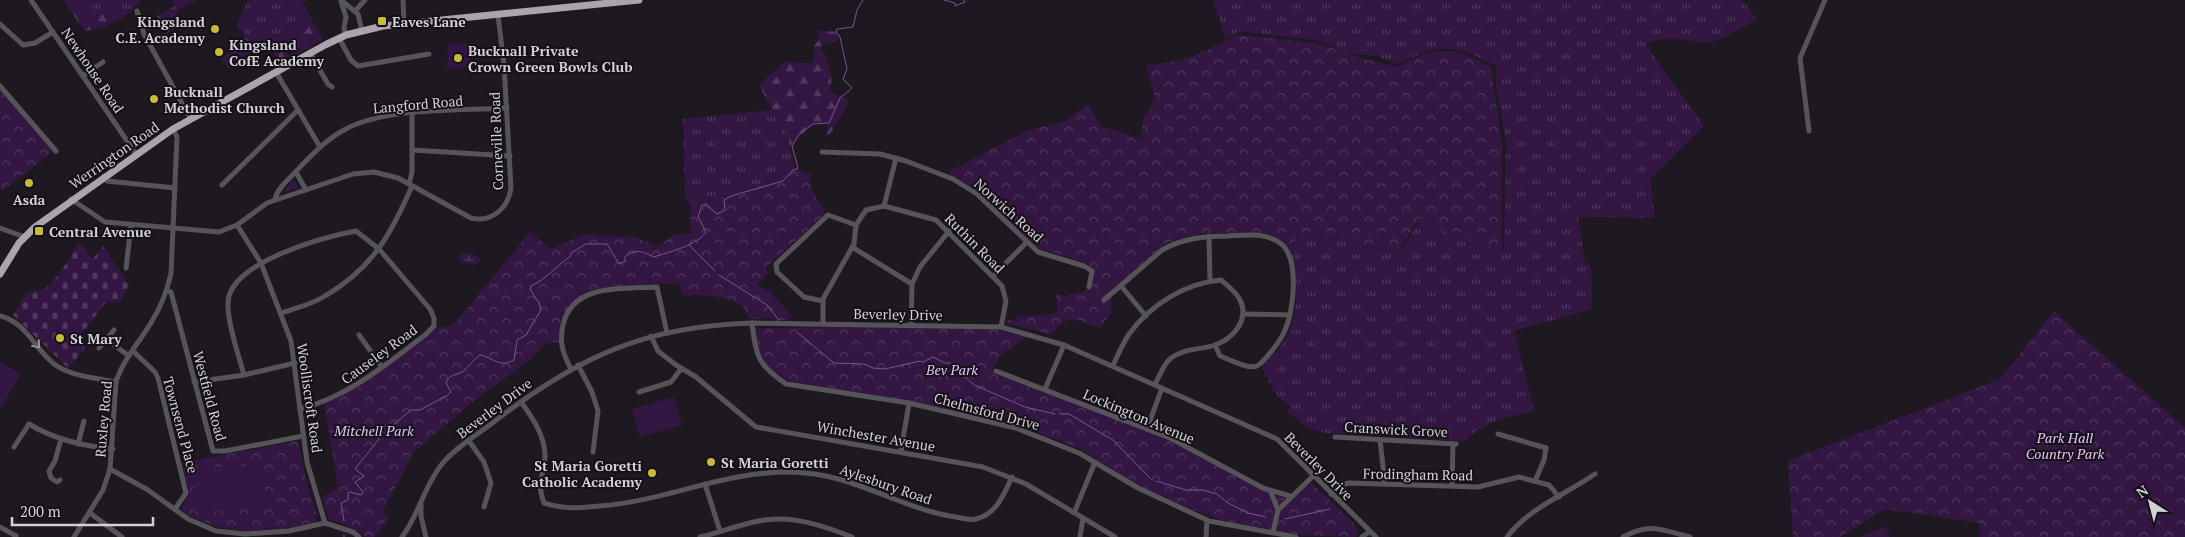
<svg xmlns="http://www.w3.org/2000/svg" width="2185" height="537" font-family="'PT Serif',serif">
<style>
.grass{fill:url(#grass-tufts)}
.forest{fill:url(#forest-firs)}
.wetland{fill:url(#wetland-marsh)}
.cemetery{fill:url(#cemetery-stones)}
.park{fill:url(#park-crowns)}
.pitch{fill:#331742}
.lines{fill:none;stroke-linecap:round;stroke-linejoin:round}
.stream{stroke:#79548f;stroke-width:1}
.minor{stroke:#575459;stroke-width:5}
.highway{stroke:#aba4af;stroke-width:7}
.oneway{stroke:#9b989e}
.poi-dot{fill:#c8bb3b;stroke:#151018;stroke-width:2}
.labels{text-anchor:middle;dominant-baseline:central;stroke-width:4;stroke-linejoin:round;paint-order:stroke}
.poi-label{font-size:14px;font-weight:bold;fill:#d3d0d6;stroke:#151018;text-anchor:start}
.street-label{font-size:14px;fill:#d3d0d6;stroke:#151018}
.park-label{font-size:14px;font-style:italic;fill:#e3c4f8;stroke:#151018}
</style>
<defs>
<pattern id="grass-tufts" width="24" height="20" patternUnits="userSpaceOnUse" patternTransform="scale(1.25)"><rect width="24" height="20" fill="#331742"/><path d="M3 7l-1-3M5 7V3M7 7l1-3M15 17l-1-3M17 17v-4M19 17l1-3" fill="none" stroke="#50385d"/></pattern>
<pattern id="forest-firs" width="22" height="20" patternUnits="userSpaceOnUse" patternTransform="scale(1.25)"><rect width="22" height="20" fill="#331742"/><path d="M5 1l3.5 6h-7zM16 11l3.5 6h-7z" fill="#50385d"/></pattern>
<pattern id="wetland-marsh" width="20" height="14" patternUnits="userSpaceOnUse" patternTransform="scale(1.25)"><rect width="20" height="14" fill="#331742"/><path d="M1 5h8M5 5V1M11 12h8M15 12V8" fill="none" stroke="#50385d"/></pattern>
<pattern id="cemetery-stones" width="16" height="16" patternUnits="userSpaceOnUse" patternTransform="scale(1.25)"><rect width="16" height="16" fill="#331742"/><path d="M2 7V4a2 2 0 0 1 4 0v3zM10 15v-3a2 2 0 0 1 4 0v3z" fill="#50385d"/></pattern>
<pattern id="park-crowns" width="20" height="18" patternUnits="userSpaceOnUse" patternTransform="scale(1.25)"><rect width="20" height="18" fill="#331742"/><path d="M2 6a3 3 0 1 1 6 0M12 15a3 3 0 1 1 6 0" fill="none" stroke="#50385d"/></pattern>
</defs>
<rect width="100%" height="100%" fill="#1e1921"/>
<g class="grass">
<path d="M63,0H141C128,18 107,27 85,31Z"/>
<path d="M248,0H300L306,20L303,30L279,35L275,41L267,42V45L261,43L253,33L242,43L237,42L236,38H245L243,30L238,29L237,25Z"/>
<path d="M1213,0H1742L1757,19C1745,27 1721,42 1707,42C1682,41 1670,34 1645,44L1704,126L1650,179L1655,218L1578,217L1585,263L1590,265L1592,281V309L1514,331L1534,411C1508,417 1484,421 1465,441L1326,433L1307,428L1287,411L1290,406L1276,395L1261,366C1268,359 1277,352 1282,344C1300,318 1300,275 1289,247L1300,237L1352,241L1371,248L1401,252L1421,217L1451,234L1504,250L1506,143L1496,86V65C1484,62 1474,54 1463,51C1440,44 1418,54 1398,64L1378,56L1346,53L1323,41L1239,31L1226,38Z"/>
<path d="M772,110L785,127L795,168L769,183L691,206L685,198L683,119Z"/>
<path d="M295,181L298,186L297,189L283,192L292,182Z"/>
</g>
<g class="forest">
<path d="M63,0H73L77,10L86,15L109,10L119,14V18L104,28L85,31Z"/>
<path d="M172,0H198L179,9L175,18L168,22L170,31L166,34L157,16L175,6Z"/>
<path d="M303,0L306,10L322,37V40L293,56L286,44L283,46L290,58L280,64L271,48L269,49L266,42L275,41L279,35H285L290,29L298,27L303,29L306,20L299,15V3Z"/>
<path d="M817,30L837,32L838,42L823,44L821,49C828,57 835,81 829,91L847,99L848,104L830,134L826,136L828,123L813,124L790,146L785,127L772,110L759,85L784,62L813,63L814,46L820,38Z"/>
</g>
<path class="wetland" d="M462,252L477,256L481,262L474,265L461,262L458,255Z"/>
<path class="cemetery" d="M79,243L93,259L103,246L129,285L120,303L107,301L78,338L85,349L68,368L13,315L26,294L46,288L60,273Z"/>
<g class="park">
<path d="M253,33L261,43L229,69L221,59Z"/>
<path d="M1236,35L1318,43L1357,57L1396,67C1433,47 1455,44 1491,68L1502,144V250L1449,234L1419,217L1399,252L1369,247L1351,240L1300,237L1288,247L1276,237L1265,233H1207L1186,237L1166,243L1112,289L1111,313L1100,328C1075,320 1070,312 1051,334L1005,323L1004,319L1015,321L1017,315L1040,316L1058,312L1056,294L1068,297L1069,294L1083,292L1089,288L1092,271L1087,263L1038,248L972,187L948,174L950,171L1026,131L1066,121L1088,104L1101,126L1141,139L1143,119L1155,99L1146,65C1183,63 1205,52 1236,35Z"/>
<path d="M0,89L54,151L3,190H0Z"/>
<path d="M795,168L811,174C805,189 822,201 825,214L765,268L768,273L757,284L766,291L768,289L793,318L778,322L771,318L749,319C746,314 745,307 738,303C722,296 701,294 683,295L680,283C644,287 572,277 561,323C559,329 560,336 559,342L546,343L529,361L476,399L414,452L382,513L389,517L375,537H366L348,526L329,519L322,497L338,487L324,404L357,387L434,327H446L456,322L530,232L551,249L585,234L635,237L658,247L673,235L691,233L690,207L769,183Z"/>
<path d="M2054,311L2185,428V537H1980V523L1885,509L1840,537H1793L1788,461L2000,379Z"/>
<path d="M864,327L1000,330L1027,337L1001,355L992,370L994,373L1026,384L1178,444L1268,493L1291,499L1308,483L1313,484L1353,523L1358,531L1356,537L1302,535L1224,521L1175,503L1131,482L1081,449L1020,426L889,397L797,385L777,376L765,363L758,350L755,328Z"/>
<path d="M298,441L307,484L317,515L316,522C271,535 220,537 181,510L189,494L181,463Z"/>
</g>
<g class="pitch">
<path d="M467,43L471,66L447,69L448,44Z"/>
<path d="M0,362L21,374L0,409Z"/>
<path d="M674,397L682,425L640,437L632,409Z"/>
<path d="M263,465L266,508L195,512L193,469Z"/>
<path d="M1885,526L1890,537H1860Z"/>
</g>
<g class="lines">
<g class="stream">
<path d="M944,0L955,3V6L965,2L964,0"/>
<path d="M689,245L715,271"/>
<path d="M719,275L767,305L779,320"/>
<path d="M798,333L834,363L864,364L873,368L885,369L920,361L923,362L933,357L945,363H950L974,385L1025,407L1055,414"/>
<path d="M1060,414H1069L1113,440L1151,479"/>
<path d="M1156,481L1186,490H1203L1217,494L1228,503L1248,513L1266,517"/>
<path d="M1285,519L1330,509"/>
<path d="M344,521L341,503L348,500V493L350,492L361,495L363,492L355,482L364,476L355,469L379,439L377,432L387,425H393L411,410H420L448,395L451,392L446,383C449,374 455,376 462,372C467,369 473,360 480,355C494,358 499,368 514,360L517,340L526,335L541,310L539,303L530,289L531,286C548,278 556,266 571,256V253L586,244H607L619,264L626,261L624,258C634,248 642,251 654,257C669,252 698,245 706,232L698,217L702,205L706,204L717,214L725,210L724,200L731,196L783,181L792,171L798,168L792,146L799,134L813,124L829,123L840,98L852,88L843,79L847,69L840,37L836,32L837,29L853,27L857,10L863,0"/>
<path d="M344,537V535"/>
</g>
<g class="minor">
<path d="M31,0L136,154"/>
<path d="M341,0L358,14L362,31"/>
<path d="M403,0L404,24"/>
<path d="M341,1L346,17L344,28L346,35"/>
<path d="M137,11L144,34L190,118"/>
<path d="M355,11L365,0"/>
<path d="M0,24L23,45L35,43L53,32"/>
<path d="M339,38L351,60L358,66L429,54"/>
<path d="M310,53L328,84L332,87"/>
<path d="M276,72L320,147"/>
<path d="M84,75L103,62"/>
<path d="M0,86L56,151"/>
<path d="M1809,131L1800,58L1825,0"/>
<path d="M412,150L510,156"/>
<path d="M822,152L880,154L906,161L953,179L977,194L1038,252L1084,266L1092,271L1089,287"/>
<path d="M296,172L306,190"/>
<path d="M103,177L107,181L175,188"/>
<path d="M409,184L412,172V113"/>
<path d="M222,185L298,110"/>
<path d="M71,199L105,222L219,232L237,225L267,203L353,174L374,172L398,178L471,218C492,223 508,208 511,188L504,65L498,15"/>
<path d="M275,200C277,187 292,177 300,167C314,153 327,139 344,130C384,107 460,111 507,108"/>
<path d="M884,206L896,158"/>
<path d="M237,225L261,263L291,341L307,462L325,523"/>
<path d="M0,228L25,237"/>
<path d="M1209,236L1210,281"/>
<path d="M852,247L912,284"/>
<path d="M126,268L131,226"/>
<path d="M993,276L1026,243"/>
<path d="M1121,286L1146,316"/>
<path d="M167,291L171,292L213,451H225L303,436"/>
<path d="M1104,300L1162,250C1183,238 1205,236 1228,236C1246,235 1265,232 1280,243C1300,257 1294,310 1285,330C1282,339 1265,361 1257,366C1248,370 1229,359 1220,356L1215,345"/>
<path d="M823,301L804,297L777,272L776,264L828,215L856,225"/>
<path d="M282,313C296,308 313,304 325,296C373,268 391,234 412,186"/>
<path d="M1243,314L1290,315"/>
<path d="M0,316C26,322 34,348 54,364C70,376 96,378 116,382"/>
<path d="M752,323C756,357 758,365 786,384L909,403L1016,428L1079,453L1138,488L1209,521L1296,537"/>
<path d="M823,324V299L854,244L856,225L866,210L884,206L936,220L1002,286L1006,301L1001,327"/>
<path d="M911,326L912,284L920,267L949,231"/>
<path d="M359,335L382,367"/>
<path d="M651,336L658,351L676,365L696,377L756,427L983,467L1026,484L1115,537"/>
<path d="M106,339L129,356"/>
<path d="M99,348L114,330"/>
<path d="M133,351L155,372L158,378L186,493L175,509"/>
<path d="M578,365L592,392L598,411L593,452"/>
<path d="M1113,365C1118,355 1123,343 1129,334C1151,304 1186,283 1221,280C1228,286 1236,292 1240,300C1250,319 1233,339 1215,345C1201,350 1184,348 1171,358C1163,364 1160,376 1155,384"/>
<path d="M571,369C563,354 559,342 563,325C572,283 624,289 657,287L667,333"/>
<path d="M996,371L1170,438L1263,488L1290,496"/>
<path d="M244,375C239,356 224,314 229,296C240,260 323,237 356,231L379,249L430,309L434,318V326L425,335C385,365 349,396 300,409"/>
<path d="M194,382L244,375L295,363"/>
<path d="M1045,389L1064,345"/>
<path d="M639,392L671,382L681,369"/>
<path d="M521,402C532,417 544,434 545,454C546,474 535,479 544,503C566,510 578,508 600,506C669,501 735,466 805,473C856,477 900,507 950,516C958,517 968,521 976,519C997,514 1004,494 1012,477"/>
<path d="M1147,429L1162,388"/>
<path d="M1498,434L1546,448L1544,460L1535,481"/>
<path d="M1335,437L1456,444"/>
<path d="M1380,440L1385,484"/>
<path d="M469,441L484,462L491,483L484,507"/>
<path d="M78,444L84,421"/>
<path d="M14,447L29,424C55,440 83,446 113,449"/>
<path d="M901,451L909,403"/>
<path d="M110,469L148,490L188,519L216,531L245,534L289,531L325,523L353,532L359,537"/>
<path d="M60,480L57,482L51,478L49,471L55,461L61,439"/>
<path d="M705,484L720,531"/>
<path d="M1452,486L1453,444"/>
<path d="M1270,490L1278,510"/>
<path d="M1331,494L1340,486L1348,483L1478,487L1519,477L1549,485L1559,497"/>
<path d="M421,505V516L426,537"/>
<path d="M90,513L122,537"/>
<path d="M1074,513L1095,462"/>
<path d="M0,527L16,536"/>
<path d="M1273,532L1278,510L1313,476"/>
<path d="M74,537L103,490L110,469L116,382C123,359 140,342 152,321C161,307 167,290 171,274L177,137L173,129"/>
<path d="M402,537C419,515 424,486 442,464C456,447 477,435 495,421C578,357 645,326 752,323L1001,327L1064,345L1277,439L1376,537"/>
<path d="M700,537C722,532 743,523 765,520C795,516 824,526 852,537"/>
<path d="M1080,537L1083,518"/>
<path d="M1206,537L1207,520"/>
<path d="M1362,537L1369,532"/>
<path d="M1507,537C1529,508 1566,494 1595,474"/>
<path d="M1623,537C1651,522 1661,530 1690,537"/>
</g>
<path class="highway" d="M0,274L19,243L35,227L173,129L325,45L346,35L383,26L639,0"/>
</g>
<defs><path id="oneway-chevron" d="M-2-3.5L2.5 0L-2 3.5" fill="none" stroke-width="1.6" stroke-linecap="round" stroke-linejoin="round" transform="scale(1.25)"/></defs>
<use class="oneway" href="#oneway-chevron" transform="translate(37 345) rotate(50)"/>
<g class="poi-dot">
<rect x="377" y="16" width="10" height="10" rx="2.5"/>
<circle cx="215" cy="29" r="5"/>
<circle cx="219" cy="52" r="5"/>
<circle cx="458" cy="58" r="5"/>
<circle cx="154" cy="99" r="5"/>
<circle cx="29" cy="183" r="5"/>
<rect x="34" y="226" width="10" height="10" rx="2.5"/>
<circle cx="60" cy="338" r="5"/>
<circle cx="711" cy="462" r="5"/>
<circle cx="652" cy="473" r="5"/>
</g>
<g class="labels">
<g class="poi-label">
<text x="205" y="21" text-anchor="end">Kingsland<tspan x="205" dy="16">C.E. Academy</tspan></text>
<text x="392" y="21">Eaves Lane</text>
<text x="229" y="44">Kingsland<tspan x="229" dy="16">CofE Academy</tspan></text>
<text x="468" y="50">Bucknall Private<tspan x="468" dy="16">Crown Green Bowls Club</tspan></text>
<text x="164" y="91">Bucknall<tspan x="164" dy="16">Methodist Church</tspan></text>
<text x="29" y="199" text-anchor="middle">Asda</text>
<text x="49" y="231">Central Avenue</text>
<text x="70" y="338">St Mary</text>
<text x="721" y="462">St Maria Goretti</text>
<text x="642" y="465" text-anchor="end">St Maria Goretti<tspan x="642" dy="16">Catholic Academy</tspan></text>
</g>
<g class="street-label">
<text transform="translate(93 70) rotate(56)">Newhouse Road</text>
<text transform="translate(418 104) rotate(-5)">Langford Road</text>
<text transform="translate(496 141) rotate(-92)">Corneville Road</text>
<text transform="translate(114 155) rotate(-35)">Werrington Road</text>
<text transform="translate(1009 210) rotate(42)">Norwich Road</text>
<text transform="translate(975 243) rotate(45)">Ruthin Road</text>
<text transform="translate(898 314) rotate(1)">Beverley Drive</text>
<text transform="translate(379 354) rotate(-36)">Causeley Road</text>
<text transform="translate(210 396) rotate(75)">Westfield Road</text>
<text transform="translate(310 398) rotate(82)">Woolliscroft Road</text>
<text transform="translate(494 408) rotate(-37)">Beverley Drive</text>
<text transform="translate(987 411) rotate(15)">Chelmsford Drive</text>
<text transform="translate(1139 416) rotate(23)">Lockington Avenue</text>
<text transform="translate(103 419) rotate(-85)">Ruxley Road</text>
<text transform="translate(181 425) rotate(75)">Townsend Place</text>
<text transform="translate(1396 429) rotate(3)">Cranswick Grove</text>
<text transform="translate(876 436) rotate(10)">Winchester Avenue</text>
<text transform="translate(1319 466) rotate(45)">Beverley Drive</text>
<text transform="translate(1418 474) rotate(1)">Frodingham Road</text>
<text transform="translate(886 484) rotate(19)">Aylesbury Road</text>
</g>
<g class="park-label">
<text x="952" y="369">Bev Park</text>
<text x="374" y="430">Mitchell Park</text>
<text x="2065" y="437">Park Hall<tspan x="2065" dy="16">Country Park</tspan></text>
</g>
</g>
<g transform="translate(2150 502) rotate(324)" stroke="#151018" stroke-width="4" paint-order="stroke">
<path d="M0-4L9 19L0 12L-9 19Z" fill="#d3d0d6"/>
<text y="-8" font-size="14" font-weight="bold" text-anchor="middle" fill="#d3d0d6">N</text>
</g>
<path d="M12 517v8h141v-8" fill="none" stroke="#d3d0d6" stroke-width="2.5"/>
<text x="20" y="517" font-size="15" fill="#d3d0d6" stroke="#151018" stroke-width="4" paint-order="stroke">200 m</text>
</svg>
